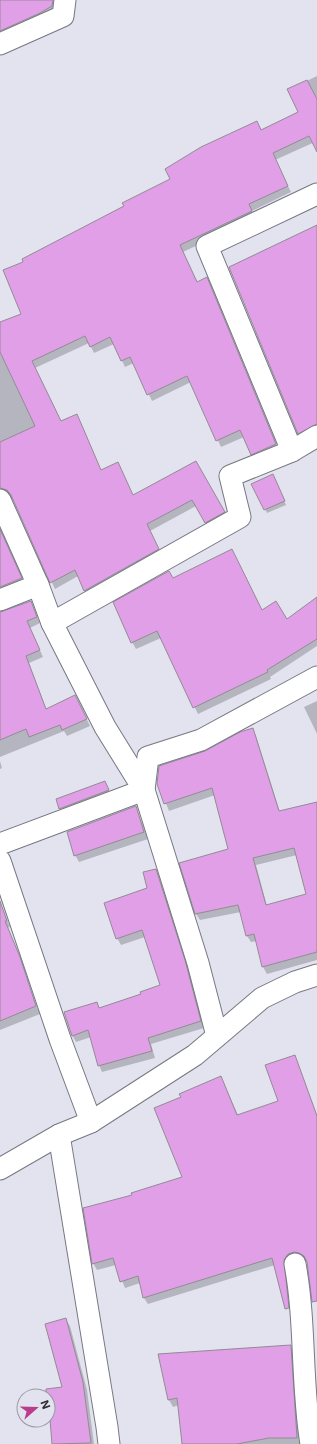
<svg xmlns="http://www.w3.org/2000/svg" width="317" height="1444" font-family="Inter,sans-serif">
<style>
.shadow{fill:#0003;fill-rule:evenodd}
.building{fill:#e09fe6;stroke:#938b94;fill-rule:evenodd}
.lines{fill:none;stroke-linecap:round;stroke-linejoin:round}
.minor-casing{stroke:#767882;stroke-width:23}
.minor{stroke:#fff;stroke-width:21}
</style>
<rect width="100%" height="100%" fill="#e2e3ef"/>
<g class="shadow">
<path d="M0,0H50L56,10L0,39Z"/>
<path d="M317,76V141L275,160L291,192L252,211L255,218L183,252L198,283L210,285L279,451L256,461L244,437L221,447L191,382L152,401L134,363L125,367L114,344L94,353L89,343L35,368L61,422L101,471L133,496L196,462L228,519L209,529L196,506L150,531L162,556L88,597L78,576L55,589L14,500L6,494L0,495V323L22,315L25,262L171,179L257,122L262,131L299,113L288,90Z"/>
<path d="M317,228V432L302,440L299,433Z"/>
<path d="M274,479L286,505L267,513L253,484Z"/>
<path d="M0,530L25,585L0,595Z"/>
<path d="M173,579L287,621L317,599V646L270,677L271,679L198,714L161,638L136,649L132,642Z"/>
<path d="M31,602L40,623L30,628L43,657L29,663L46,709L79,703L90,726L67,736L64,731L0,757V613Z"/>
<path d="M317,701V734L304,707Z"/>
<path d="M252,729L256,736L280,812L317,809V960L267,974L263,967L257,941L251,942L247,936L241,912L200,920L196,914L181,864L229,850L215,795L169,811L158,783L205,752ZM297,855L307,895L267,906L256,865Z"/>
<path d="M0,761L2,768L0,769Z"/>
<path d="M108,788L111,797L63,814L60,809Z"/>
<path d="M136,807L148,839L79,862L75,855Z"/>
<path d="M156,870L159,877L188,968L204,1028L151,1044L155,1058L102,1072L99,1065L91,1037L76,1042L72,1035L97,1003L100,1009L142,995L161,986L145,937L121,945L117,938L148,889Z"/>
<path d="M0,902L10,927L1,930L0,928Z"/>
<path d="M28,985L40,1014L0,1030V995Z"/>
<path d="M295,1056L317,1115V1264L310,1266L304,1259H297L287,1272L279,1274L275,1265L148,1304L144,1298L140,1283L125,1288L116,1265L97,1270L93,1263L133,1195L183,1178L182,1097L221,1077L238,1115L279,1102Z"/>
<path d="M66,1320L70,1326L87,1390L94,1444H53L47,1396L63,1388Z"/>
<path d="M290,1346L294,1353L301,1444H183L179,1405L173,1407L169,1400L160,1355Z"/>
</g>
<g class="building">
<path d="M0,0H53L52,6L40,13L0,31Z"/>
<path d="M307,80L317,99V152L309,136L273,153L288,186L249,204L252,211L180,245L197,282L207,277L276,444L251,455L240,430L216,441L187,376L147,395L130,357L121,361L110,337L90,347L85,336L32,361L61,421L77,414L101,470L118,462L133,495L196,461L225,512L205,523L192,500L147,524L159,549L84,591L75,570L50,583L11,495L7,490L0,488V442L35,426L0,352V322L21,314L3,270L23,262L22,259L124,206L122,203L170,179L165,169L201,147L257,121L261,130L298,112L287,89Z"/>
<path d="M317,225V424L298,434L229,267Z"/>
<path d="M273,474L285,501L264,510L251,484Z"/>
<path d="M0,529L22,578L0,587Z"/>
<path d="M232,549L262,610L276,601L287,619L317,597V639L267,670L268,672L193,708L157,631L131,643L113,602L169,571L173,578Z"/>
<path d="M31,601L37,617L27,621L40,650L26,656L46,709L75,695L87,719L62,730L60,725L29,737L26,729L0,740V612Z"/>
<path d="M253,728L279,811L317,802V952L262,967L254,934L246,936L238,905L195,914L179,863L228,849L212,788L164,804L157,784L159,766L205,751L240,732ZM294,848L306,894L266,905L253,858Z"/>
<path d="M105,781L109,790L59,809L56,799Z"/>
<path d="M136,806L144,832L74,856L67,832Z"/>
<path d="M156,869L185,960L201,1021L148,1038L152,1051L98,1066L88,1030L72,1036L64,1012L97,1002L99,1008L141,994L140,992L160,985L142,930L116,939L104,903L147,888L143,872Z"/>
<path d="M0,901L7,921H5L20,957L36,1006L0,1021Z"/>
<path d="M295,1055L317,1116V1301L312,1302L307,1262L304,1256L299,1253L294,1252L288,1254L284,1260L289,1308L285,1309L272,1258L143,1298L138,1276L120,1282L113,1258L92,1264L83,1208L132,1195L131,1193L182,1177L154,1108L181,1097L179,1094L221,1076L237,1115L278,1101L265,1065Z"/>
<path d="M66,1318L83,1382L91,1443L52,1444L48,1396H46V1389L62,1387L45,1324Z"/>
<path d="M291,1345L297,1438H269L237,1444H182L177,1398L168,1400L158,1354Z"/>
</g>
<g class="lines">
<defs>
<g id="minor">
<path d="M0,44L63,16L65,0"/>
<path d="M292,451L207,246L317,194"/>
<path d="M0,500L38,585L52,623L240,517L230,476L292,451L317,436"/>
<path d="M0,600L38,585"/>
<path d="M0,844L144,790L105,727L52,623"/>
<path d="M0,861L60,1039L91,1122"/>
<path d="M217,1036L198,963L144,790L148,757L201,740L317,677"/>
<path d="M59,1135L107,1427L109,1444"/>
<path d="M0,1169L59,1135L91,1122L195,1055L262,998L295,982L317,975"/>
<path d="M295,1264C306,1323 301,1384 311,1444"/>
</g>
</defs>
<use href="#minor" class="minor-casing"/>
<use href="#minor" class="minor"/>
</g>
<g transform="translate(36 1408) rotate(70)"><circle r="19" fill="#e2e3ef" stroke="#999aa3"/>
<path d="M0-3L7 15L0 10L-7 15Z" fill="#ba3d8d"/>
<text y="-6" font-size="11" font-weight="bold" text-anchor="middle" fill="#2b2c30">N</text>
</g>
</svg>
